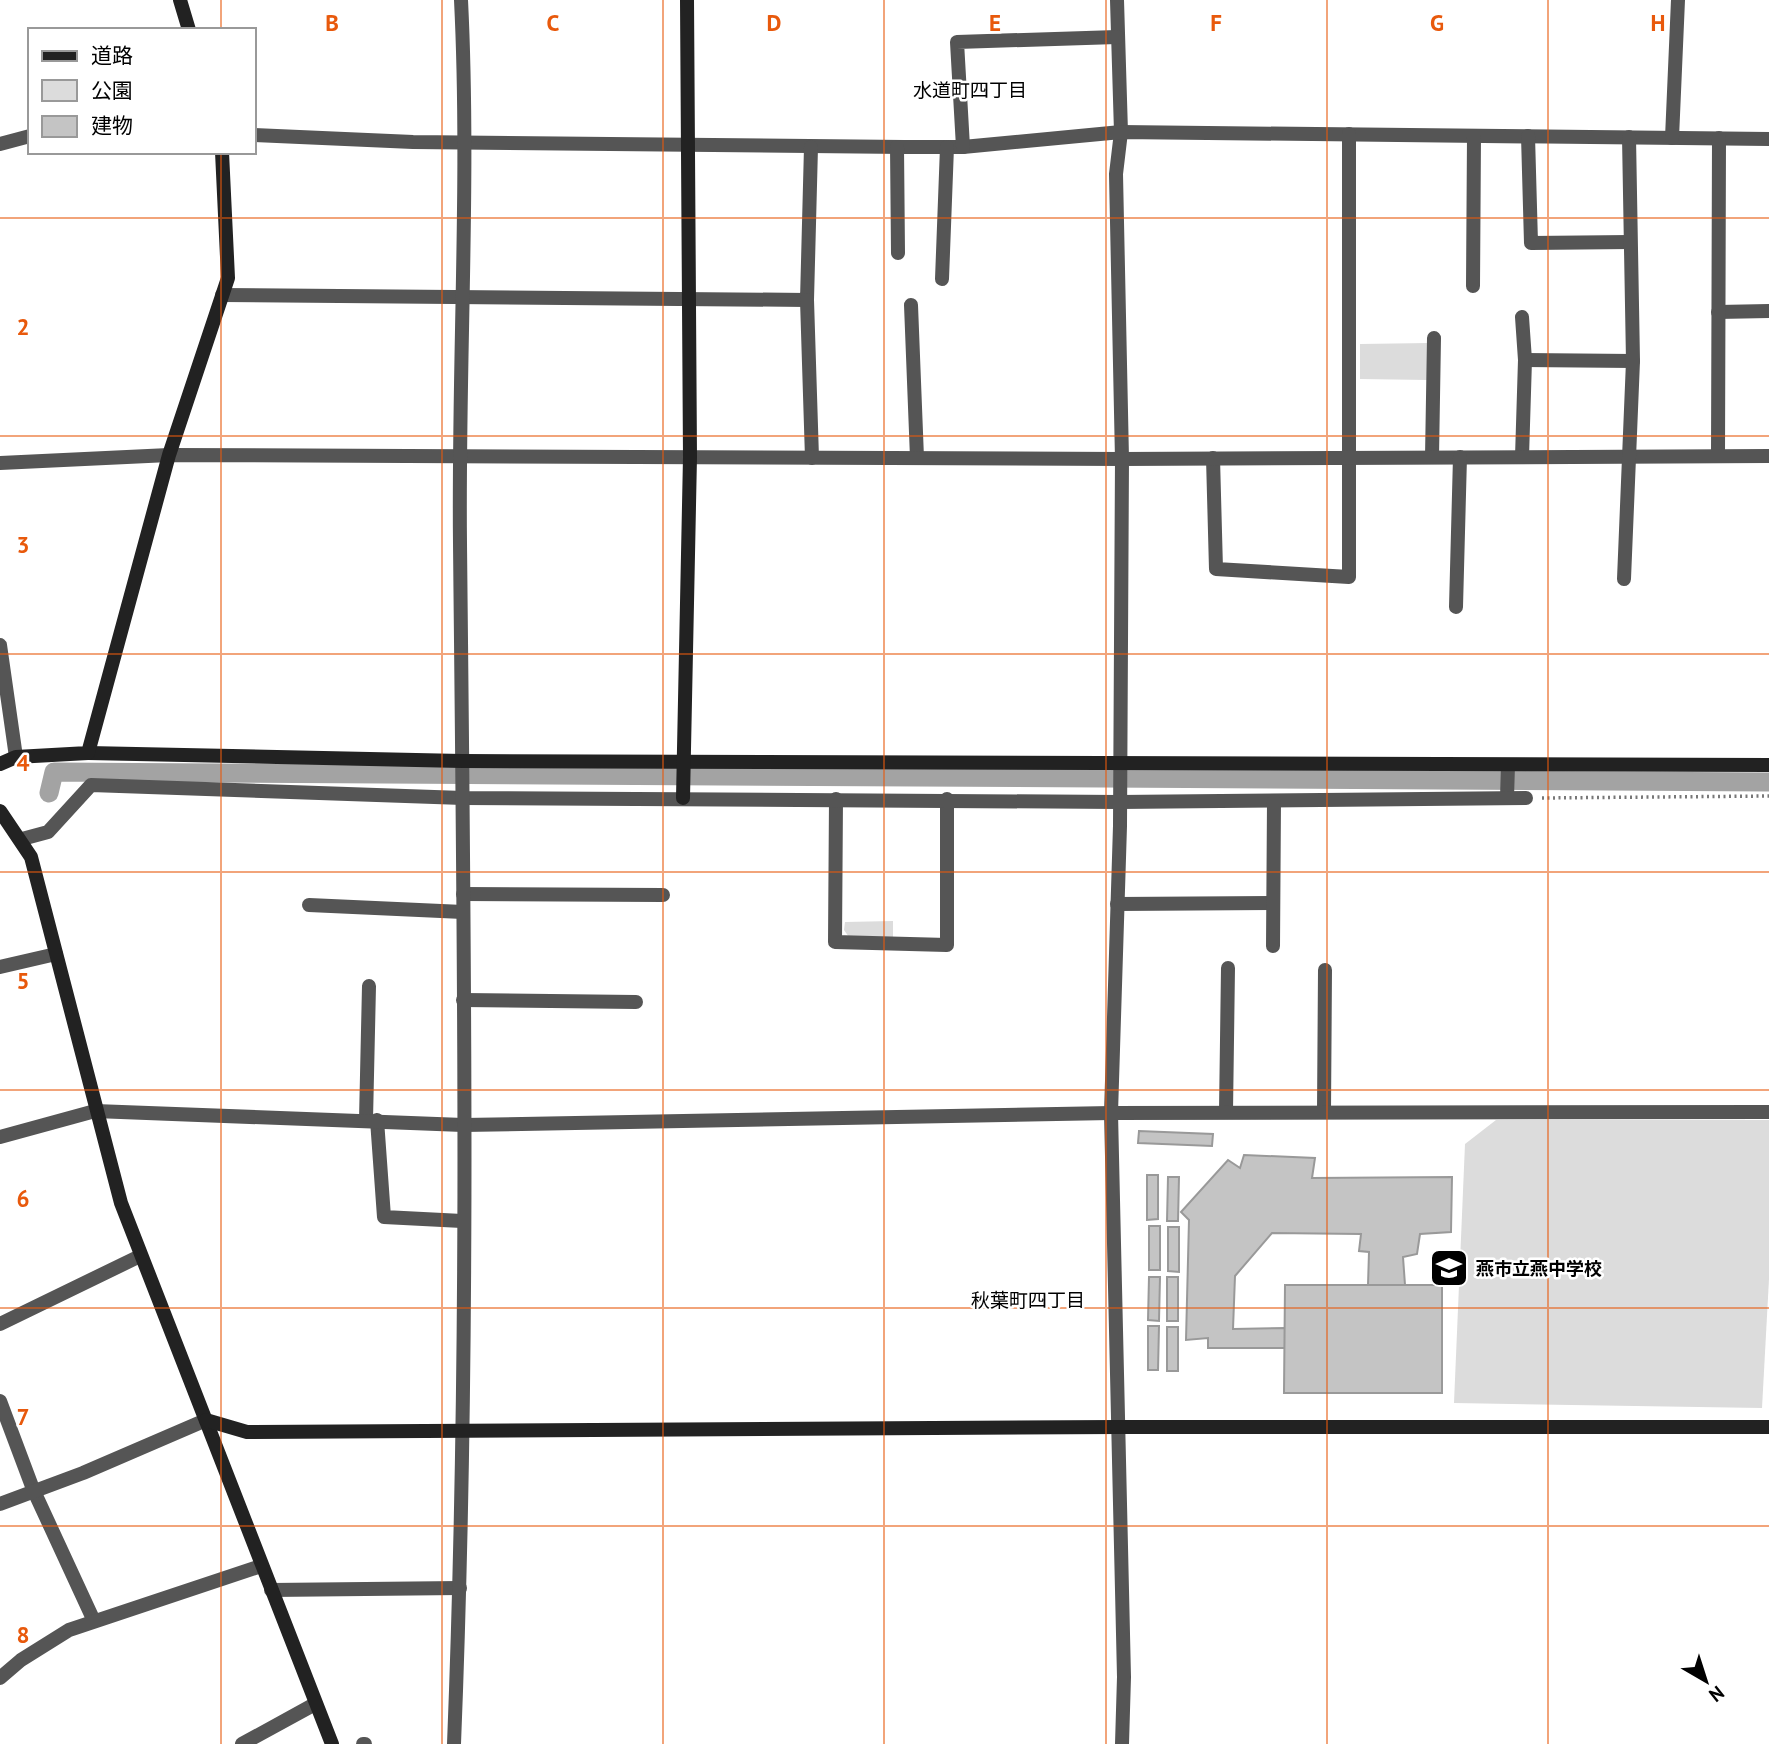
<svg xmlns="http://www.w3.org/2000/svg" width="1769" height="1744" font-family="'PT Sans','Noto Sans JP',sans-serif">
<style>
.green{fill:#dcdcdc}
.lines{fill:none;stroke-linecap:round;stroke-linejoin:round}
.canal{stroke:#a3a3a3;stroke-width:19}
.building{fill:#c4c4c4;stroke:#999;stroke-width:2}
.path{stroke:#777;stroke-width:3.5;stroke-dasharray:2 3.5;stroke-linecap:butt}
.street{stroke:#555;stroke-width:14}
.secondary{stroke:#222;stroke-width:14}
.grid{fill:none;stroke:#e8590c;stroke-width:2;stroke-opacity:0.55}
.labels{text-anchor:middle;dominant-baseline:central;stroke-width:5;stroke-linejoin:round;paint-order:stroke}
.poi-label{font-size:18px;font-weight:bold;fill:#000;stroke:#fff;text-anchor:start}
.neighbourhood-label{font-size:19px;fill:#000;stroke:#fff}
.grid-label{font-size:23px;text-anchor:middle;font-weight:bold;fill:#e8590c;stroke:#fff;stroke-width:5;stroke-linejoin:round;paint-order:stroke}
</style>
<rect width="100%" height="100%" fill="#fff"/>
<g class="green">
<path d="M1429,343L1428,380L1360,379V344Z"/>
<path d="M893,921V939L851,940L844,930L845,922Z"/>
<path d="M1496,1120H1769V1279L1762,1408L1454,1403L1465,1144Z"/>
</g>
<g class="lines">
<path class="canal" d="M49,793L54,772L1769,782"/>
</g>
<g class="building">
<path d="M1139,1131L1213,1134L1212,1146L1138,1143Z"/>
<path d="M1244,1155L1315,1158L1312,1178L1452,1177L1451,1232L1420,1234L1417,1254L1403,1257L1405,1285H1368L1369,1252L1359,1251L1361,1234L1272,1233L1235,1276L1233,1329L1285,1328V1348H1208V1338L1186,1340L1189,1220L1181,1212L1228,1160L1240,1168Z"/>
<path d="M1147,1175H1158V1219L1147,1220Z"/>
<path d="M1168,1177H1179L1178,1221H1167Z"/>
<rect x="1149" y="1226" width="11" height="44"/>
<path d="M1168,1227H1179V1272L1168,1271Z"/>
<path d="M1149,1277H1160L1159,1321L1148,1320Z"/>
<rect x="1167" y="1277" width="11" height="44"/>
<path d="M1285,1285H1442V1393H1284Z"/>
<path d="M1148,1326H1159L1158,1370H1148Z"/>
<rect x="1167" y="1327" width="11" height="44"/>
</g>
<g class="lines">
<path class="path" d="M1542,798L1769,796"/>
<g class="street">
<path d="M1117,0L1121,132L1116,174L1122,459L1120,826L1111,1113L1124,1677L1122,1744"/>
<path d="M254,135L413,142L904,147H963L1121,132L1769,139"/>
<path d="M1528,136L1531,243L1630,242"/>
<path d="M1672,138L1678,0"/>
<path d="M0,144L30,136"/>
<path d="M897,147L898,253"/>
<path d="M963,147L957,42L1117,37"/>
<path d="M942,279L947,147"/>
<path d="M1473,286L1474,136"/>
<path d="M222,295L807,300L811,147"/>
<path d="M807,300L812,458"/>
<path d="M911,305L917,458"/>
<path d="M1718,312L1769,311"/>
<path d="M1525,360L1633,361"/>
<path d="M1718,456L1719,138"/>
<path d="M1432,457L1434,338"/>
<path d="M1522,457L1525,360L1522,317"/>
<path d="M1213,458L1216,569L1349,577V134"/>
<path d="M0,463L169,455L1122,459L1769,456"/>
<path d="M1624,579L1633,361L1629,137"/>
<path d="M1456,607L1460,457"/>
<path d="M0,645L16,757"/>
<path d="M1507,798L1508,765"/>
<path d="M836,799L835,942L947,945V799"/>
<path d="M22,839L48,832L91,785L463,798L1119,802L1526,798"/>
<path d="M463,894L663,895"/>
<path d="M1117,904L1271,903"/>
<path d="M309,905L463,912"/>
<path d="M1273,946L1274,801"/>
<path d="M0,967L56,954"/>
<path d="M463,1000L636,1002"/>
<path d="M1226,1112L1228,968"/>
<path d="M1324,1112L1325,970"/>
<path d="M366,1120L369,986"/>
<path d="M377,1120L384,1217L462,1221"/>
<path d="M0,1137L95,1111L463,1125L1111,1113L1769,1112"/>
<path d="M0,1324L140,1256"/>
<path d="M0,1401L33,1489L94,1621"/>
<path d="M0,1504L83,1473L206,1420"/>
<path d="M271,1590L460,1588"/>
<path d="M0,1678L21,1660L69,1630L261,1566"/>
<path d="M242,1744L315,1704"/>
<path d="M363,1744H365"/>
<path d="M454,1744C470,1344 464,944 460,543C458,362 470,181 461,0"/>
</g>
<g class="secondary">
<path d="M180,0L189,30"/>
<path d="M88,753L462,761L1769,765"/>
<path d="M0,764L16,757L88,753L169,455L228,278L222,152"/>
<path d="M683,798L690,457L687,0"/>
<path d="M0,811L31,857L121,1203L332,1744"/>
<path d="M206,1420L247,1432L1118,1427H1769"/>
</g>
</g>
<path class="grid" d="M221,0V30M442,0V1744M663,0V1744M884,0V1744M1106,0V1744M1327,0V1744M1548,0V1744M221,152V1744M0,218H1769M0,436H1769M0,654H1769M0,872H1769M0,1090H1769M0,1308H1769M0,1526H1769"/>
<defs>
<symbol id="school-square" viewBox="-11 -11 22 22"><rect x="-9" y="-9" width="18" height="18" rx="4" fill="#000" stroke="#fff"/><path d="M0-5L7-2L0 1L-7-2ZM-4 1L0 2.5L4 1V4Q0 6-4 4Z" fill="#fff"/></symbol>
</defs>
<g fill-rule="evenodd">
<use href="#school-square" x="1427" y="1246" width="44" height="44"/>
</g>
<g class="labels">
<g class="poi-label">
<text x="1476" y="1268">燕市立燕中学校</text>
</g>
<g class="neighbourhood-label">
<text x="970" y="90">水道町四丁目</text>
<text x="1028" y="1300">秋葉町四丁目</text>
</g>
</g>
<g class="grid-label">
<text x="332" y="31">B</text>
<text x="553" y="31">C</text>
<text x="774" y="31">D</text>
<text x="995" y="31">E</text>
<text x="1216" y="31">F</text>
<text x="1437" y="31">G</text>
<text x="1658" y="31">H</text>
<text x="23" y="335">2</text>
<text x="23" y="553">3</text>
<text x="23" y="771">4</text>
<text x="23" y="989">5</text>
<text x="23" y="1207">6</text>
<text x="23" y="1425">7</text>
<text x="23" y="1643">8</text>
</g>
<rect x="28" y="28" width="228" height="126" fill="#ffffff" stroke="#999999" stroke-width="2"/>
<rect x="42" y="51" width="35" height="10" fill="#222222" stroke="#999999" stroke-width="2"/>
<text x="91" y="63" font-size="21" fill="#000000">道路</text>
<rect x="42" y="80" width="35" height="21" fill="#dcdcdc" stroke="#999999" stroke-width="2"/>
<text x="91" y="98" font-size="21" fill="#000000">公園</text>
<rect x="42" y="116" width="35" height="21" fill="#c4c4c4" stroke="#999999" stroke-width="2"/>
<text x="91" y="133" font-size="21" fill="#000000">建物</text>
<g transform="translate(1706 1681) rotate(141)" stroke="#ffffff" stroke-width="5" paint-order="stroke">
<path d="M0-5L12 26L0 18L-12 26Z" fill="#000000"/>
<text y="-10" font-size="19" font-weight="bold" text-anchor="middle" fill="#000000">N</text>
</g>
</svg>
